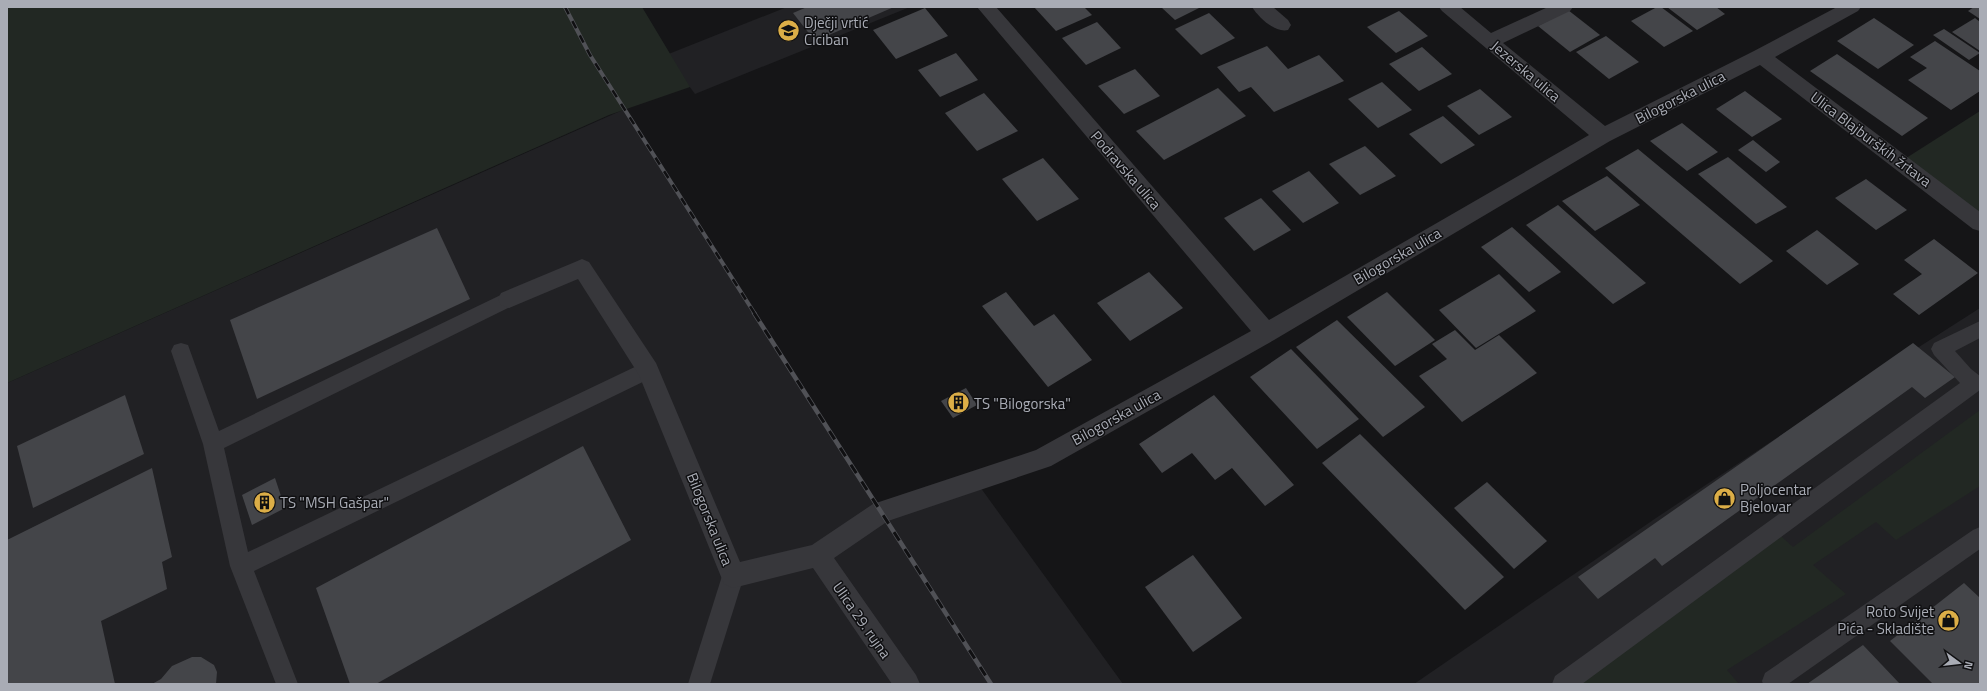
<svg xmlns="http://www.w3.org/2000/svg" width="1987" height="691" font-family="'Titillium Web',sans-serif">
<style>
.built{fill:#212124}
.green{fill:#222823}
.building{fill:#444549}
.lines{fill:none;stroke-linecap:round;stroke-linejoin:round}
.service{fill:#37373b;fill-rule:evenodd}
.minor{fill:#37373b;fill-rule:evenodd}
.rail-far1-casing{stroke:#505156;stroke-width:4}
.rail-casing{stroke:#505156;stroke-width:4.5}
.rail-far1{stroke:#101012;stroke-width:2.5;stroke-dasharray:8;stroke-linecap:butt}
.rail{stroke:#101012;stroke-width:3;stroke-dasharray:10;stroke-linecap:butt}
.labels{text-anchor:middle;dominant-baseline:central;stroke-width:3;stroke-linejoin:round;paint-order:stroke}
.poi-label{font-size:15px;fill:#a9acb5;stroke:#101012;text-anchor:start}
.street-label{font-size:15px;fill:#a9acb5;stroke:#101012}
</style>
<rect width="100%" height="100%" fill="#151517"/>
<g class="built">
<path d="M787,7H910L695,94L666,55Z"/>
<path d="M625,109L881,511L975,480L1123,684H7V383Z"/>
<path d="M1980,308V684H1414L1656,518L1778,437Z"/>
</g>
<g class="green">
<path d="M7,7H642L690,87L609,115L7,383Z"/>
<path d="M1980,111V223L1900,162Z"/>
<path d="M1980,410V486L1896,540L1876,522L1813,565L1846,594L1727,670L1739,684H1563L1774,530L1793,547Z"/>
</g>
<g class="building">
<path d="M807,7H894L815,41L793,13Z"/>
<path d="M1034,7H1084L1092,15L1056,31Z"/>
<path d="M1161,7H1201L1175,20Z"/>
<path d="M1657,7H1661L1693,31L1664,47L1631,21Z"/>
<path d="M1667,7H1716L1725,14L1697,30Z"/>
<path d="M1974,7H1980V19L1968,11Z"/>
<path d="M925,8L948,36L896,59L873,30Z"/>
<path d="M1568,10L1600,35L1570,52L1538,26Z"/>
<path d="M1399,11L1428,36L1396,53L1367,27Z"/>
<path d="M1209,13L1235,38L1201,55L1175,29Z"/>
<path d="M1874,18L1914,45L1878,69L1837,41Z"/>
<path d="M1975,18L1980,22V51L1952,32Z"/>
<path d="M1097,22L1121,48L1086,65L1062,38Z"/>
<path d="M1944,29L1980,53L1969,60L1933,35Z"/>
<path d="M1606,36L1639,62L1609,79L1576,52Z"/>
<path d="M1935,41L1980,71V91L1951,110L1908,80L1927,68L1910,57Z"/>
<path d="M1267,46L1288,69L1319,55L1344,81L1274,112L1251,87L1239,92L1217,67Z"/>
<path d="M1422,47L1452,74L1419,91L1389,64Z"/>
<path d="M956,53L978,80L940,97L918,70Z"/>
<path d="M1837,54L1928,118L1902,136L1810,71Z"/>
<path d="M1135,69L1160,96L1124,114L1098,86Z"/>
<path d="M1382,82L1412,110L1378,128L1348,99Z"/>
<path d="M1218,88L1246,116L1164,160L1136,131Z"/>
<path d="M1480,89L1512,117L1479,135L1447,106Z"/>
<path d="M1745,91L1782,119L1752,137L1716,109Z"/>
<path d="M984,93L1018,131L977,151L945,113Z"/>
<path d="M1443,116L1475,145L1441,164L1409,134Z"/>
<path d="M1682,123L1718,152L1687,171L1650,141Z"/>
<path d="M1753,140L1780,162L1766,172L1738,150Z"/>
<path d="M1365,146L1396,176L1360,195L1329,164Z"/>
<path d="M1638,149L1773,261L1740,284L1605,168Z"/>
<path d="M1728,157L1787,207L1756,224L1698,174Z"/>
<path d="M1043,158L1079,199L1037,221L1002,179Z"/>
<path d="M1309,171L1339,203L1303,223L1272,191Z"/>
<path d="M1607,176L1640,205L1595,231L1562,201Z"/>
<path d="M1866,179L1907,210L1876,230L1835,198Z"/>
<path d="M1261,198L1291,230L1254,251L1224,218Z"/>
<path d="M1558,205L1646,283L1613,304L1526,225Z"/>
<path d="M1512,227L1561,272L1529,292L1481,247Z"/>
<path d="M437,228L470,299L257,399L230,320Z"/>
<path d="M1817,230L1859,264L1827,285L1786,251Z"/>
<path d="M1934,239L1978,273L1919,315L1893,294L1922,274L1904,260Z"/>
<path d="M1149,272L1183,308L1130,341L1097,303Z"/>
<path d="M1499,274L1536,311L1476,348L1439,310Z"/>
<path d="M1006,292L1034,326L1054,314L1092,360L1048,387L982,306Z"/>
<path d="M1387,292L1435,340L1395,366L1347,317Z"/>
<path d="M1337,320L1425,407L1383,437L1296,347Z"/>
<path d="M1455,330L1475,350L1499,335L1537,373L1462,422L1419,376L1447,359L1432,344Z"/>
<path d="M1913,343L1955,377L1925,398L1912,387L1662,566L1655,558L1598,599L1578,577Z"/>
<path d="M1291,349L1359,419L1317,449L1250,377Z"/>
<path d="M966,388L977,405L953,418L941,401Z"/>
<path d="M125,395L144,454L33,508L17,446Z"/>
<path d="M1214,395L1294,485L1265,506L1232,468L1215,480L1192,453L1162,473L1139,444Z"/>
<path d="M1360,434L1504,577L1465,610L1322,463Z"/>
<path d="M583,446L631,540L376,684H350L316,588Z"/>
<path d="M152,468L172,557L162,562L167,589L101,621L115,684H7V540Z"/>
<path d="M275,478L285,508L252,525L242,495Z"/>
<path d="M1487,482L1547,541L1514,569L1454,508Z"/>
<path d="M1193,555L1242,618L1193,652L1145,587Z"/>
<path d="M1964,583L1980,598V684H1933L1890,641Z"/>
<path d="M1863,645L1900,684H1807Z"/>
<path d="M192,657H201L214,665L217,672L216,684H152L161,679L172,666Z"/>
</g>
<g class="lines">
<g class="service">
<path d="M509,291L516,294L518,299L516,304L224,448L248,552L641,364L648,362L655,364L658,370L655,376L254,571L298,684H276L230,566L203,444L171,351L174,345L181,343L188,345L219,431Z"/>
<path d="M1980,321V338L1955,351L1971,369L1980,376V390L1582,684H1552L1555,676L1960,383L1934,355L1931,349L1934,343Z"/>
<path d="M1980,527V549L1788,684H1763L1762,681L1765,673L1973,530Z"/>
<path d="M733,566L741,569L744,576L710,684H688L722,576L725,569Z"/>
</g>
<g class="minor">
<path d="M977,7H996L1269,320L1589,135L1442,11L1439,7H1460L1491,33L1548,7H1573L1570,11L1503,43L1605,126L1754,51L1837,7H1861L1858,11L1775,57L1980,212V231L1973,229L1760,65L1610,141L1274,340L1051,466L888,521L834,558L916,675L920,684H892L813,568L733,588L724,584L639,375L578,279L509,308L501,305L498,299L501,293L575,262L582,259L589,262L656,363L740,562L812,545L873,504L1036,450L1251,331Z"/>
<path d="M1252,7H1273L1288,20L1291,25L1288,30C1275,33 1259,18 1252,7Z"/>
</g>
<defs>
<path id="rail-far1" d="M565,7L590,55L755,314"/>
<path id="rail" d="M754,313L991,684"/>
</defs>
<use href="#rail-far1" class="rail-far1-casing"/>
<use href="#rail" class="rail-casing"/>
<use href="#rail-far1" class="rail-far1"/>
<use href="#rail" class="rail"/>
</g>
<defs>
<symbol id="school-disc" viewBox="-11 -11 22 22"><circle r="9.5" fill="#dcae47" stroke="#101012"/><path d="M0-5L7-2L0 1L-7-2ZM-4 1L0 2.5L4 1V4Q0 6-4 4Z" fill="#111"/></symbol>
<symbol id="building-disc" viewBox="-11 -11 22 22"><circle r="9.5" fill="#dcae47" stroke="#101012"/><path d="M-4-6H4V6H1V3H-1V6H-4ZM-2.5-4.3h1.7v1.8h-1.7ZM.8-4.3h1.7v1.8H.8ZM-2.5-1h1.7V.8h-1.7ZM.8-1h1.7V.8H.8Z" fill="#111"/></symbol>
<symbol id="shop-disc" viewBox="-11 -11 22 22"><circle r="9.5" fill="#dcae47" stroke="#101012"/><path d="M-5-2.5h2.3a2.7 3.5 0 0 1 5.4 0H5L5.5 6h-11ZM-1.5-2.5h3a1.5 2.3 0 0 0-3 0Z" fill="#111"/></symbol>
</defs>
<g fill-rule="evenodd">
<use href="#school-disc" x="776" y="18" width="25" height="25"/>
<use href="#building-disc" x="946" y="390" width="25" height="25"/>
<use href="#shop-disc" x="1712" y="486" width="25" height="25"/>
<use href="#building-disc" x="252" y="490" width="25" height="25"/>
<use href="#shop-disc" x="1936" y="608" width="25" height="25"/>
</g>
<g class="labels">
<g class="poi-label">
<text x="804" y="22">Dječji vrtić<tspan x="804" dy="17">Ciciban</tspan></text>
<text x="974" y="403">TS "Bilogorska"</text>
<text x="1740" y="489">Poljocentar<tspan x="1740" dy="17">Bjelovar</tspan></text>
<text x="280" y="502">TS "MSH Gašpar"</text>
<text x="1934" y="611" text-anchor="end">Roto Svijet<tspan x="1934" dy="17">Pića - Skladište</tspan></text>
</g>
<g class="street-label">
<text transform="translate(1526 71) rotate(40)">Jezerska ulica</text>
<text transform="translate(1680 97) rotate(-27)">Bilogorska ulica</text>
<text transform="translate(1871 139) rotate(37)">Ulica Blajburških žrtava</text>
<text transform="translate(1126 170) rotate(49)">Podravska ulica</text>
<text transform="translate(1397 256) rotate(-30)">Bilogorska ulica</text>
<text transform="translate(1116 417) rotate(-29)">Bilogorska ulica</text>
<text transform="translate(710 519) rotate(68)">Bilogorska ulica</text>
<text transform="translate(862 620) rotate(55)">Ulica 29. rujna</text>
</g>
</g>
<rect width="1987" height="691" fill="none" stroke="#a9acb5" stroke-width="16"/>
<g transform="translate(1959 663) rotate(105)" stroke="#101012" stroke-width="3" paint-order="stroke">
<path d="M0-3L7 15L0 10L-7 15Z" fill="#a9acb5"/>
<text y="-6" font-size="11" font-weight="bold" text-anchor="middle" fill="#a9acb5">N</text>
</g>
</svg>
